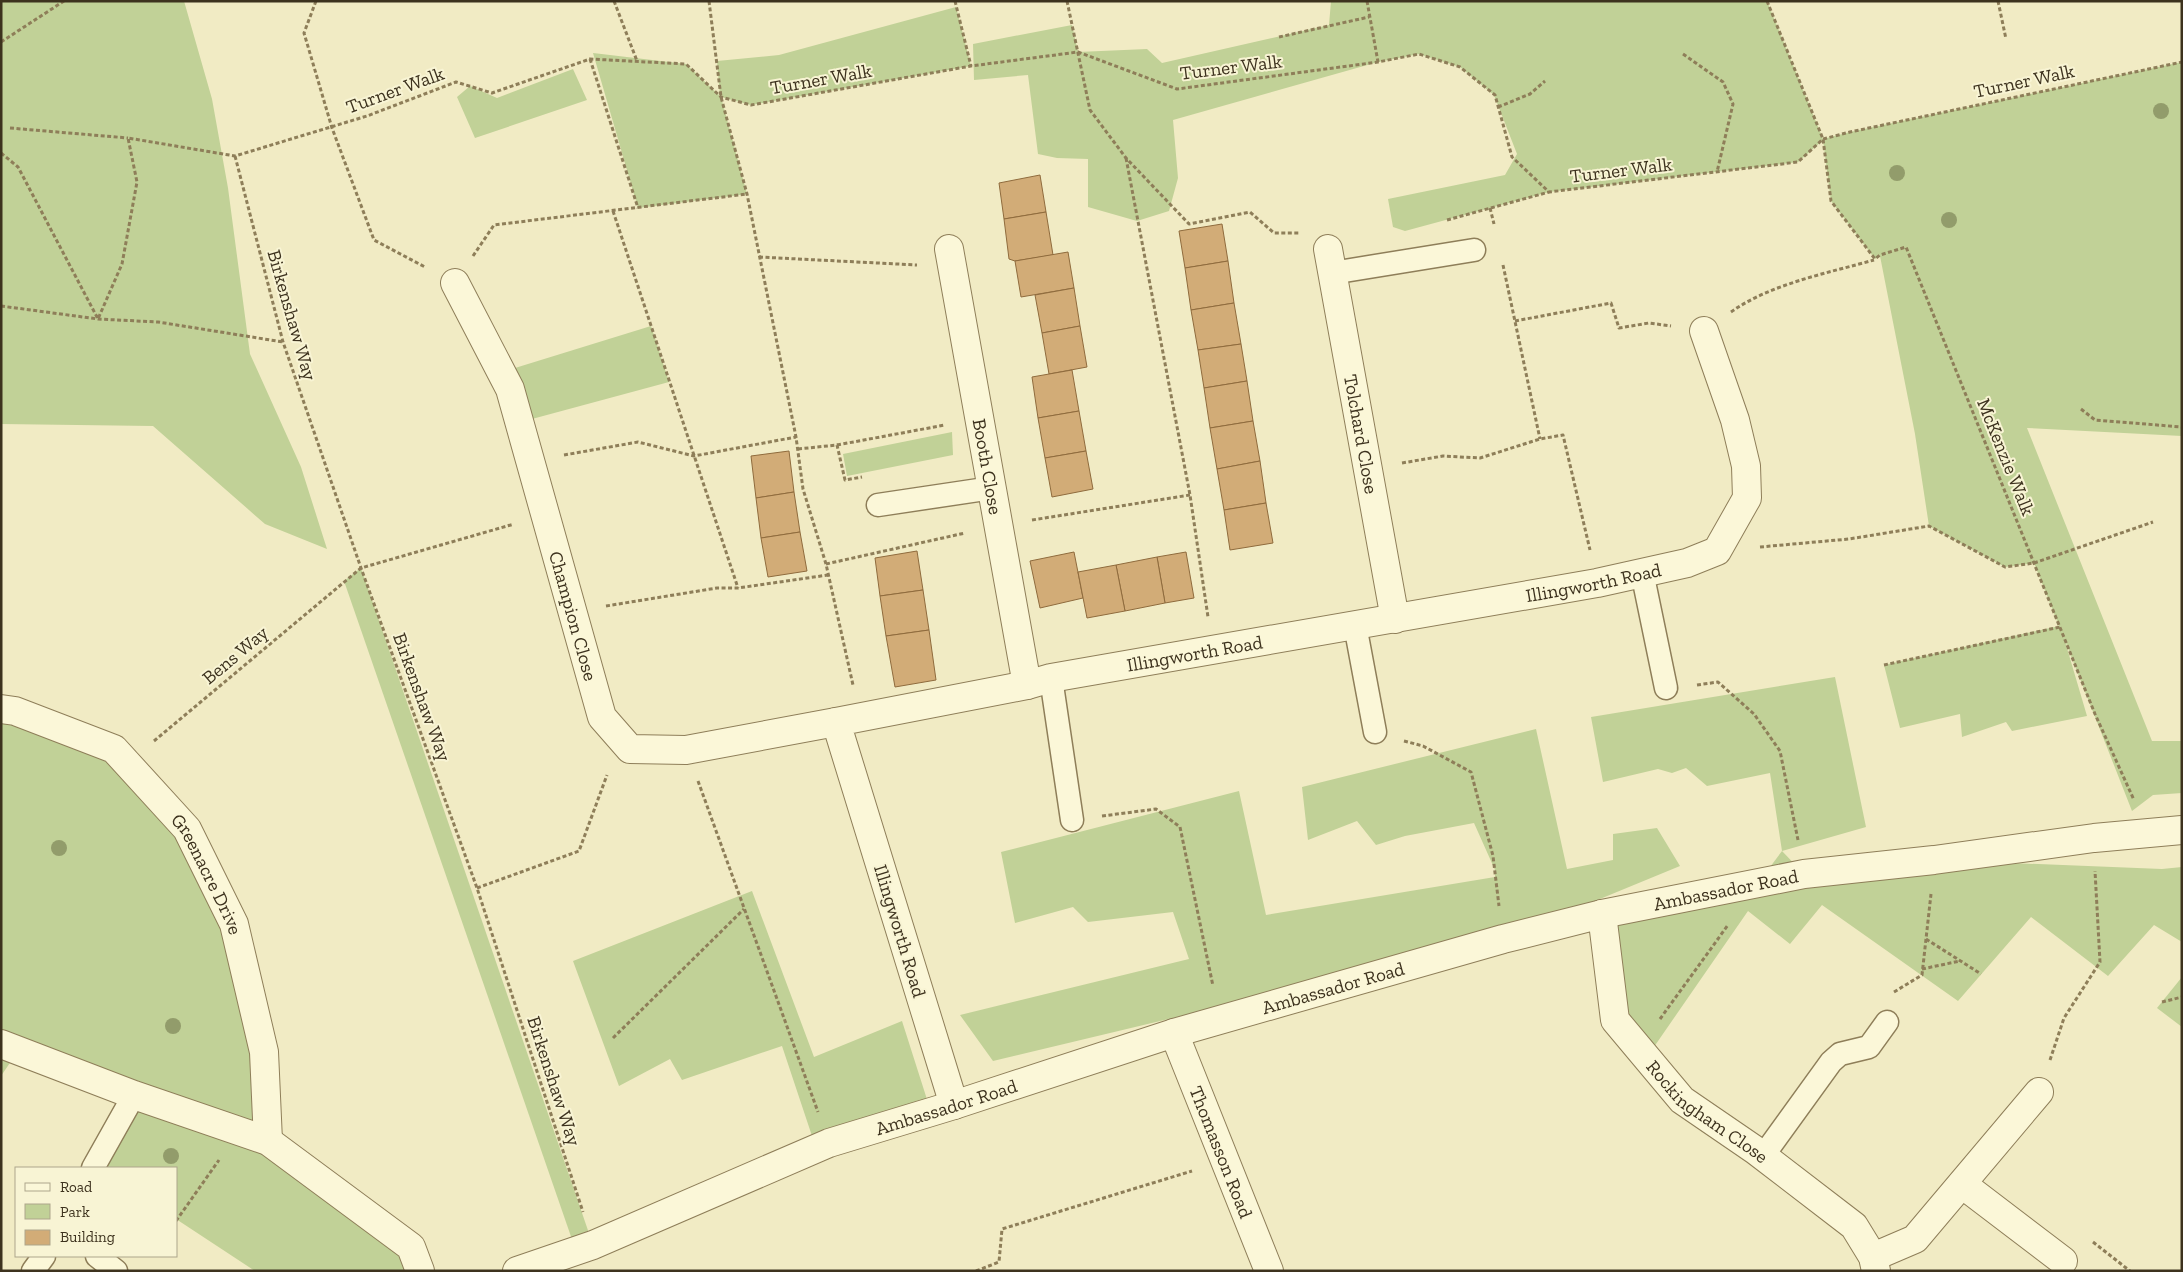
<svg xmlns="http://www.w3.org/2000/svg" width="2183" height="1272" font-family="'Zilla Slab',serif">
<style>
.green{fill:#c1d197}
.building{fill:#d2ac77;stroke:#8f6b3d}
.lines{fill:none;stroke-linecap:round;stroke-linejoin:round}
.lane-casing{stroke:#8e7e59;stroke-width:25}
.street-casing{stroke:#8e7e59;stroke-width:30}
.path{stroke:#8e7e59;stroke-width:3;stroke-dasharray:4 2.5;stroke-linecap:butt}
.lane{stroke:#fbf7d8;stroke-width:22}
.street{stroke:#fbf7d8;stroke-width:28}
.tree{fill:#929c6b}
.labels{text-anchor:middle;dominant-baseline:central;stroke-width:4;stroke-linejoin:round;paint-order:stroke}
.street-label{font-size:19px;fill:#3d321e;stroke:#f8f4d4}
</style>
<rect width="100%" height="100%" fill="#f1ebc4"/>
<g class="green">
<path d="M1,1H184L212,99L228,188L250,354L301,467L327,549L265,524L153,426L1,424Z"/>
<path d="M1331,1H1767L1823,139L1850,132L2182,62V436L2027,428L2152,741H2182V793L2153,795L2132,811L2064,638L2087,716L2012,731L2006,722L1962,737L1960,714L1900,728L1884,665L2059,626L2034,563L2005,567L1929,526L1915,434L1880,256L1875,259L1831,201L1823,140L1798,162L1549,192L1405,231L1393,227L1388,199L1505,175L1517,154L1494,95L1460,67L1419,54L1378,62L1173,120L1178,178L1169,211L1137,221L1088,207V159L1057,158L1038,154L1028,75L974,80L973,44L1072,25L1078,52L1147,49L1162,63L1329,25Z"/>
<path d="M956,7L971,66L751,105L721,97L747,194L638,208L593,53L686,64L720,96L717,61L779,55Z"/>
<path d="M573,69L587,100L475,138L457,97L470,86L497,98Z"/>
<path d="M651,326L669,382L532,419L515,368Z"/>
<path d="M952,432L953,455L847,476L843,454Z"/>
<path d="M361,568L593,1245L576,1251L344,581Z"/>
<path d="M1835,677L1866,827L1782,851L1804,874L1934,860L2162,869L2182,867V942L2154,925L2108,976L2031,917L1958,1001L1822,905L1790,944L1748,911L1647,1057L1615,1020L1602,914L1758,883L1782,851L1770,773L1707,786L1686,768L1672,773L1658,769L1603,782L1591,717Z"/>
<path d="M1,709L128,763L234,924L268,1141L420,1271H255L176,1219V1168H98L134,1095L18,1051L1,1076Z"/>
<path d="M1536,729L1567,869L1613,860V834L1657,828L1680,866L1503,939L993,1061L960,1015L1189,959L1173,912L1088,922L1073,907L1015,923L1001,852L1239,791L1266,915L1495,877V870L1474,823L1405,836L1376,845L1357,821L1308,840L1302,787Z"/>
<path d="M752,891L814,1057L902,1021L931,1112L816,1148L782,1046L682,1080L670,1059L619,1086L573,961Z"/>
<path d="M2182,977V1027L2157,1008Z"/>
</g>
<g class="building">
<path d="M1040,175L1046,212L1004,219L999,183Z"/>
<path d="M1046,212L1053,255L1015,261L1009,259L1004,219Z"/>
<path d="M1222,224L1228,261L1185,268L1179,231Z"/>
<path d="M1068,252L1074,288L1021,297L1015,261Z"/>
<path d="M1228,261L1234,303L1191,310L1185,268Z"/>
<path d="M1074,288L1080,326L1042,333L1035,295Z"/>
<path d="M1234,303L1241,344L1198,350L1191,310Z"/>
<path d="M1080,326L1087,367L1049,374L1042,333Z"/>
<path d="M1241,344L1247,381L1204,388L1198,350Z"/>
<path d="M1072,370L1079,411L1038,418L1032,377Z"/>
<path d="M1247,381L1253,421L1210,428L1204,388Z"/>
<path d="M1079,411L1086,451L1045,458L1038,418Z"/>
<path d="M1253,421L1260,461L1217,469L1210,428Z"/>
<path d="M789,451L794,492L756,498L751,456Z"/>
<path d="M1086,451L1093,489L1052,497L1045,458Z"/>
<path d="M1260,461L1266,503L1224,510L1217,469Z"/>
<path d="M794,492L800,532L761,538L756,498Z"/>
<path d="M1266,503L1273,543L1230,550L1224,510Z"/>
<path d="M800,532L807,571L768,577L761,538Z"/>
<path d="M917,551L923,590L880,596L875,558Z"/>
<path d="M1074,552L1083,598L1040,608L1030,561Z"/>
<path d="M1186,552L1194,598L1165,603L1157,557Z"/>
<path d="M1157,557L1165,603L1125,611L1116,565Z"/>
<path d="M1116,565L1125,611L1087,618L1078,572Z"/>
<path d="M923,590L929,630L886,636L880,596Z"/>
<path d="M929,630L936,680L895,687L886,636Z"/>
</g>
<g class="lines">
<defs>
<g id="lane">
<path d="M1332,273L1474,250"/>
<path d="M878,505L992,488"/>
<path d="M1642,572L1666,688"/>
<path d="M1355,625L1375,732"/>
<path d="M1051,678L1072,820"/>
<path d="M1763,1156L1831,1062L1840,1054L1869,1047L1887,1022"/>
<path d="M93,1168L134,1095"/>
<path d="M97,1256L116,1271"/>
<path d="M33,1271L44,1256"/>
</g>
<g id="street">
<path id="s1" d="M949,249L1027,685"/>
<path id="s2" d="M1328,249L1395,619"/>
<path id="s3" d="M455,283L510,389L602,717L630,749L686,750L836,722"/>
<path id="s4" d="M1,709L15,711L114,749L187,829L234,924L264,1052L268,1141"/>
<path id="s5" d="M1602,914L1615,1020L1682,1100L1755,1150L1854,1226L1873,1257L1876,1271"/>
<path id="s6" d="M1174,1033L1269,1271"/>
<path d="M1,1044L134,1095L268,1141L411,1247L420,1271"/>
<path id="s7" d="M954,1105L836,722L1027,685L1051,678L1597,583L1687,563L1717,551L1747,498L1746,466L1735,420L1704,331"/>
<path d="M1962,1184L2063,1261"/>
<path d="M1873,1257L1915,1239L2039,1092"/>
<path id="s8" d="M517,1271L593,1245L829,1143L954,1105L1174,1033L1503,939L1602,914L1804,874L1934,860L2094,838L2182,830"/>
</g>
</defs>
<use href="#lane" class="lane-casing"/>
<use href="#street" class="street-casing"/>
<g class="path">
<path d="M316,1L304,33L332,128L374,240L425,267"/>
<path d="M614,1L637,61"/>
<path d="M709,1L721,97L747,194L796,437L803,489L826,564L853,685"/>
<path d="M955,1L971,66"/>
<path d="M1067,1L1090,110L1126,158L1189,224L1250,212L1274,233H1299"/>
<path d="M1367,1L1378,62"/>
<path d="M1767,1L1823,139L1831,201L1875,259L1880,255L1906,247L2095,714L2134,800"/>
<path d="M1998,1L2006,39"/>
<path d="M1279,37L1369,17"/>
<path d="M1,42L64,1"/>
<path d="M1683,54L1723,82L1733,104L1717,172"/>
<path d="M590,59L638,208"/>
<path d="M1498,107L1530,94L1545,81"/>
<path d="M10,128L128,138"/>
<path d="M1,153L18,167L98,319L122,264L137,182L128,138L235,156L367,116L456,82L492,93L590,59L686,64L721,97L751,105L971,66L1078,52L1177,89L1378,62L1419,54L1460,67L1495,95L1512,157L1549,192L1798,162L1823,139L1850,132L2182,62"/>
<path d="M235,156L283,342L361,568L477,888L583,1212"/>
<path d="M1126,158L1190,495L1208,617"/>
<path d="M1490,208L1494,224"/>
<path d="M613,211L738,588"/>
<path d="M1447,220L1549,192"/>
<path d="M473,256L494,225L747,194"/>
<path d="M759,257L917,265"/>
<path d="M1503,265L1540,439"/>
<path d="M1,306L98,319L158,322L283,342"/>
<path d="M1731,312C1770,284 1828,273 1874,260"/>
<path d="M1515,321L1611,303L1619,328L1649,323L1671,326"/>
<path d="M2081,409L2095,420L2182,427"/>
<path d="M837,445L945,425"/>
<path d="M798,449L837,445L845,480L862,477"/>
<path d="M564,455L638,442L694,456L796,437"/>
<path d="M1402,463L1443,456L1480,458L1540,439L1563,435L1590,550"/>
<path d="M1032,520L1190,495"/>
<path d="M1760,547L1849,539L1929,526L2005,567L2034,563L2153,522"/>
<path d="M826,564L965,533"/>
<path d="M606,606L717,588H738L828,575"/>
<path d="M1884,665L2060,627"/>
<path d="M1697,685L1718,682L1754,714L1780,751L1798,840"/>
<path d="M154,741L361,568L514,524"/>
<path d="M1404,741L1423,746L1471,772L1493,856L1499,906"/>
<path d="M698,781L818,1112"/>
<path d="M1102,816L1156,809L1180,827L1213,986"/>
<path d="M477,888L579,851L607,775"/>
<path d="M1926,939L1981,974"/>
<path d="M1922,969L1960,961"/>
<path d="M1894,992L1922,975L1931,894"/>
<path d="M2162,1002L2182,997"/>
<path d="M1660,1019L1728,925"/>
<path d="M613,1038L744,909"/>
<path d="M2050,1060L2064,1018L2100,962L2095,871"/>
<path d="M176,1221L219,1160"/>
<path d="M2093,1242L2130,1271"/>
<path d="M976,1271L999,1262L1002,1229L1192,1171"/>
</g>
<use href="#lane" class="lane"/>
<use href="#street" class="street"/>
</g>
<g class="tree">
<circle cx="2161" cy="111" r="8"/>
<circle cx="1897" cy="173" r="8"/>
<circle cx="1949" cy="220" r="8"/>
<circle cx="59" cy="848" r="8"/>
<circle cx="173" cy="1026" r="8"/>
<circle cx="171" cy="1156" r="8"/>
</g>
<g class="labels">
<g class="street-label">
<text transform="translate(1231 67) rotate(-7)">Turner Walk</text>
<text transform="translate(821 79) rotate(-10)">Turner Walk</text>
<text transform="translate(2024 81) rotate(-12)">Turner Walk</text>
<text transform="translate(395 90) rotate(-20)">Turner Walk</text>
<text transform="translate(1621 170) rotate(-7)">Turner Walk</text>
<text transform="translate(292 315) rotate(74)">Birkenshaw Way</text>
<text stroke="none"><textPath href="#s2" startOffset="188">Tolchard Close</textPath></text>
<text transform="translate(2006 457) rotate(68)">McKenzie Walk</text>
<text stroke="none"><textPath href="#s1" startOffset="221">Booth Close</textPath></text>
<text stroke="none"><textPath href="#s7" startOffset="1171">Illingworth Road</textPath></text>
<text stroke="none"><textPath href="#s3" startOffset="355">Champion Close</textPath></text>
<text stroke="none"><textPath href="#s7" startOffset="766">Illingworth Road</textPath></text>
<text transform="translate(235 655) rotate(-40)">Bens Way</text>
<text transform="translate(422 697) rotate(70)">Birkenshaw Way</text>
<text stroke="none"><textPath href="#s4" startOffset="278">Greenacre Drive</textPath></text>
<text stroke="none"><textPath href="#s8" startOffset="1270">Ambassador Road</textPath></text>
<text transform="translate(900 931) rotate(73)">Illingworth Road</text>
<text stroke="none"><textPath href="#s8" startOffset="865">Ambassador Road</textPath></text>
<text transform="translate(554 1081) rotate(72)">Birkenshaw Way</text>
<text stroke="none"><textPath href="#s8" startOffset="460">Ambassador Road</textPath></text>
<text stroke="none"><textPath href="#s5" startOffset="238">Rockingham Close</textPath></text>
<text stroke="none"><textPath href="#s6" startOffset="128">Thomasson Road</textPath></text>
</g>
</g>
<rect width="2183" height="1272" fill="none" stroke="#3d321e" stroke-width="5"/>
<rect x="15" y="1167" width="162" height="90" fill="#f8f4d4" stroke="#ada68b"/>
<rect x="25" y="1183" width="25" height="8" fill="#fbf7d8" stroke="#ada68b"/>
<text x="60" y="1192" font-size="15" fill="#3d321e">Road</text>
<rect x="25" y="1204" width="25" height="15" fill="#c1d197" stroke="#ada68b"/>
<text x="60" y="1217" font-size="15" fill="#3d321e">Park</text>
<rect x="25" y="1230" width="25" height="15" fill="#d2ac77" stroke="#ada68b"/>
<text x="60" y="1242" font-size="15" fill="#3d321e">Building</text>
</svg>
